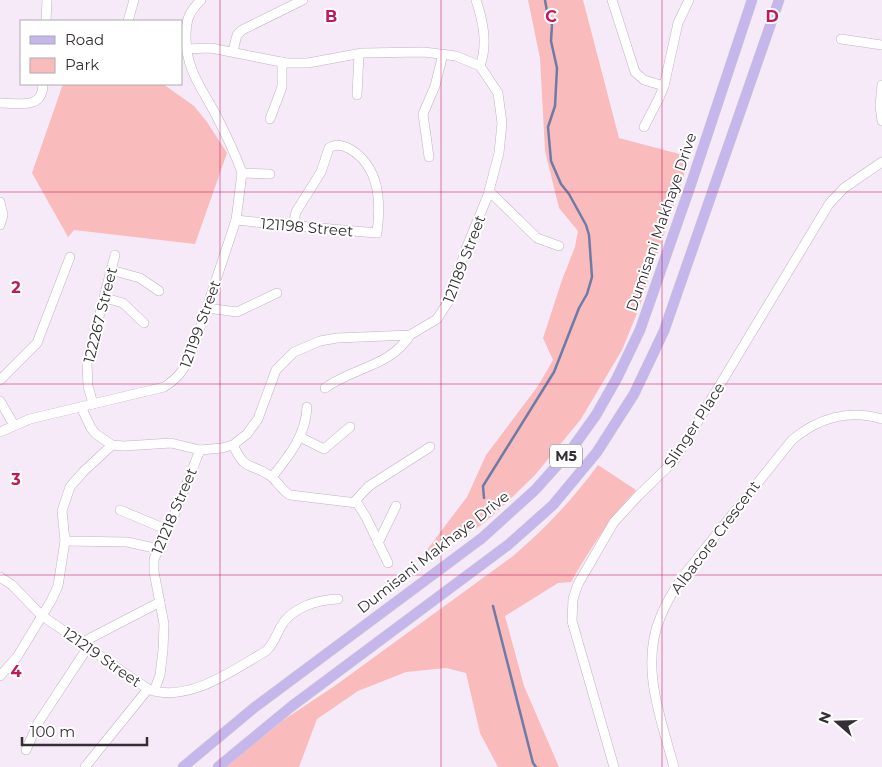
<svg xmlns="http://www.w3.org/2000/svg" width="882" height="767" font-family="Montserrat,sans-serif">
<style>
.green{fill:#f9bbbc}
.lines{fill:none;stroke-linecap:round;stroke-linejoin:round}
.stream{stroke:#6d7ba7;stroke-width:2.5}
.minor-casing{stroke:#bfb3c1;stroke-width:10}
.major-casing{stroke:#d2d1d2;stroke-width:11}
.minor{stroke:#fff;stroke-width:9}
.major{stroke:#c5b6eb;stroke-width:10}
.grid{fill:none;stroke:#c2185b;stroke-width:1;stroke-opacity:0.55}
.labels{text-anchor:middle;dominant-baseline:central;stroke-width:4;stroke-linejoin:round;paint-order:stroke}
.shield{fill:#fff;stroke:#716d71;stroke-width:1}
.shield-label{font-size:14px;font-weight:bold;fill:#342f34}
.street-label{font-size:15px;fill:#342f34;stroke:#fff}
.grid-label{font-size:16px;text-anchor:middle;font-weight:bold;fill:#c2185b;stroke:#fff;stroke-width:4;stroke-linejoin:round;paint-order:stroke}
</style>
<rect width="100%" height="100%" fill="#f7eaf8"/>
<g class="green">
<path d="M528,0H583L619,138L683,155L687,166L638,311L622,350L581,419L535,475L499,510L480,526L423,555L467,497L486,455L538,386L553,360L543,338L562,280L575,247L578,231L559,208L545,151L540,58Z"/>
<path d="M63,84H163L194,106L207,122L227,153L195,244L74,230L68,237L32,173Z"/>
<path d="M598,465L636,490C610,518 590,549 571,582L558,583L505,616L524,686L559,767H498L480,733L466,673L446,668L406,672L358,691L317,719L299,767H226L282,721L336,685L513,556C545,529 573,499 598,465Z"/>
</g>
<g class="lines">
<g class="stream">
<path d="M484,498L483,486L554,372L579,308L587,294L592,277L589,235L586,225L569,194L561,184L551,161L548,127L555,106L557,68L551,41L552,25L548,17L545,0"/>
<path d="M493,606L533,763L536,767"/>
</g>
<defs>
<g id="minor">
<path d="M201,0C188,13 186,20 186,38C186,69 201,87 215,113C225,133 235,152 242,173"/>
<path d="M476,0C483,21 488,44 480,66"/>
<path d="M612,0L635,72L644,80L664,86"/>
<path d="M46,21L47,0"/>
<path d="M128,21L134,0"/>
<path d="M841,39L882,45"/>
<path d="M233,51L237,35L242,30L303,0"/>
<path d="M882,85L880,106L882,121"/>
<path d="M357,95L359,54"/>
<path d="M0,103C19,103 43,110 43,84"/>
<path d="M270,119L282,87V62"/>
<path d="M644,127L659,98L664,86L678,23L689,0"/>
<path d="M429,157L423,114L435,86L443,54"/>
<path d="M489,191L537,238L559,246"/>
<path d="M0,202L3,215L0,225"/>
<path d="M236,220C283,225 330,229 377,233C381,202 380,167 350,149C343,145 336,143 329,148L321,172L296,212L293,226"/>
<path d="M111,270L140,278L159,291"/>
<path d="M105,298L123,303L144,323"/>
<path d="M207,308L237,312L277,293"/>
<path d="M0,380L37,343L70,257"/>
<path d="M325,388C354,367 390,367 410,335"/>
<path d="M0,401L14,425"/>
<path d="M93,404L88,386L87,363L115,255"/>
<path d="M81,407L91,428L96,434L112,445L124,446L171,443L200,450L222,448L233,445L247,434L258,419L276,370L294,352L320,341L337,338L410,335L437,319L450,299L466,249L488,195L499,153L502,123L498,93L480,66L456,56L424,52L362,53L308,63H286L211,48L186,49"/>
<path d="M0,432L30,419L164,387C179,378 185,368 192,352L236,220L242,173L270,174"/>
<path d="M300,437L324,449L350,427"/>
<path d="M233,445C246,472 248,462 269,475C277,480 281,490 290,495L357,503L366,517L388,563"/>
<path d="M272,477C289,456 306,435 307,407"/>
<path d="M354,502L369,486L430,447"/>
<path d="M120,510L168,530"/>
<path d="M65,541L127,542L159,549"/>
<path d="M378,543L396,506"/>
<path d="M0,577L12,585L41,615L148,689C188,704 233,670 266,651C273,645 276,636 280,628C291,607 317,600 338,599"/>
<path d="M81,643L160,602"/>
<path d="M0,676L17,657L51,601L58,586L65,541L62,511L70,487L83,472L112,445"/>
<path d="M154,691L160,675L163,650L164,624L154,572V559L168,530L200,450"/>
<path d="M26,750L38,723L88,647"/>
<path d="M85,767L148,689"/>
<path d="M614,767L572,621L573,599L578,584L614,522L638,496L674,461L829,204L844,188L882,162"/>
<path d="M674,767C661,719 640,667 660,618C666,602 675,588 684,575L792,440C818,418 849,409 882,419"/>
</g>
<g id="major">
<path d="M183,767L255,707L482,538L535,490L571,450L596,415L617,378L640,330L691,184L752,0"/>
<path d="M218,767L292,706L508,545L553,505L597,452L634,394L664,331L779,0"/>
</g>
</defs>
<use href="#minor" class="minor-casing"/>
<use href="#major" class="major-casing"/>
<use href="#minor" class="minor"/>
<use href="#major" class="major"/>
</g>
<path class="grid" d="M220,0V767M441,0V767M662,0V767M0,192H882M0,384H882M0,575H882"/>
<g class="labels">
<rect class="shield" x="550" y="444.5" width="32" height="23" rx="4"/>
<g class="shield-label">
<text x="566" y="456">M5</text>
</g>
<g class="street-label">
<text transform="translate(661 222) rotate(-71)">Dumisani Makhaye Drive</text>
<text transform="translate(307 227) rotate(5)">121198 Street</text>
<text transform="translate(464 259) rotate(-69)">121189 Street</text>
<text transform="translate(100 315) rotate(-76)">122267 Street</text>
<text transform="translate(200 324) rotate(-70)">121199 Street</text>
<text transform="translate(694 425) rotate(-57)">Slinger Place</text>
<text transform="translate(174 511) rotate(-67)">121218 Street</text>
<text transform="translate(715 537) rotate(-53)">Albacore Crescent</text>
<text transform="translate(433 552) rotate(-38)">Dumisani Makhaye Drive</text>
<text transform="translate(102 657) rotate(35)">121219 Street</text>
</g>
</g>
<g class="grid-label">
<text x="331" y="22">B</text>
<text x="551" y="22">C</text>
<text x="772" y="22">D</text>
<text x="16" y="293">2</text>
<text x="16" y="485">3</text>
<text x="16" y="677">4</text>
</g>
<rect x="20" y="20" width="162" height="65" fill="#ffffff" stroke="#aeacae"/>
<rect x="30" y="36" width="25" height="8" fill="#c5b6eb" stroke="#aeacae"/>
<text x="65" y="45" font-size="15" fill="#342f34">Road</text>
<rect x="30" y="58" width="25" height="15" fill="#f9bbbc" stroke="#aeacae"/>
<text x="65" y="70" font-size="15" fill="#342f34">Park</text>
<g transform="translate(837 722) rotate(290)" stroke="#ffffff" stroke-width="4" paint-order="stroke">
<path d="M0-4L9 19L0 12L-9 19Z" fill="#342f34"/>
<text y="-8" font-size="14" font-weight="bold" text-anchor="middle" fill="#342f34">N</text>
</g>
<path d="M22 737v8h125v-8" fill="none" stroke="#342f34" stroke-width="2.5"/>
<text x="30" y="737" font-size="15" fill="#342f34" stroke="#ffffff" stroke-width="4" paint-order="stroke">100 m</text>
</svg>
